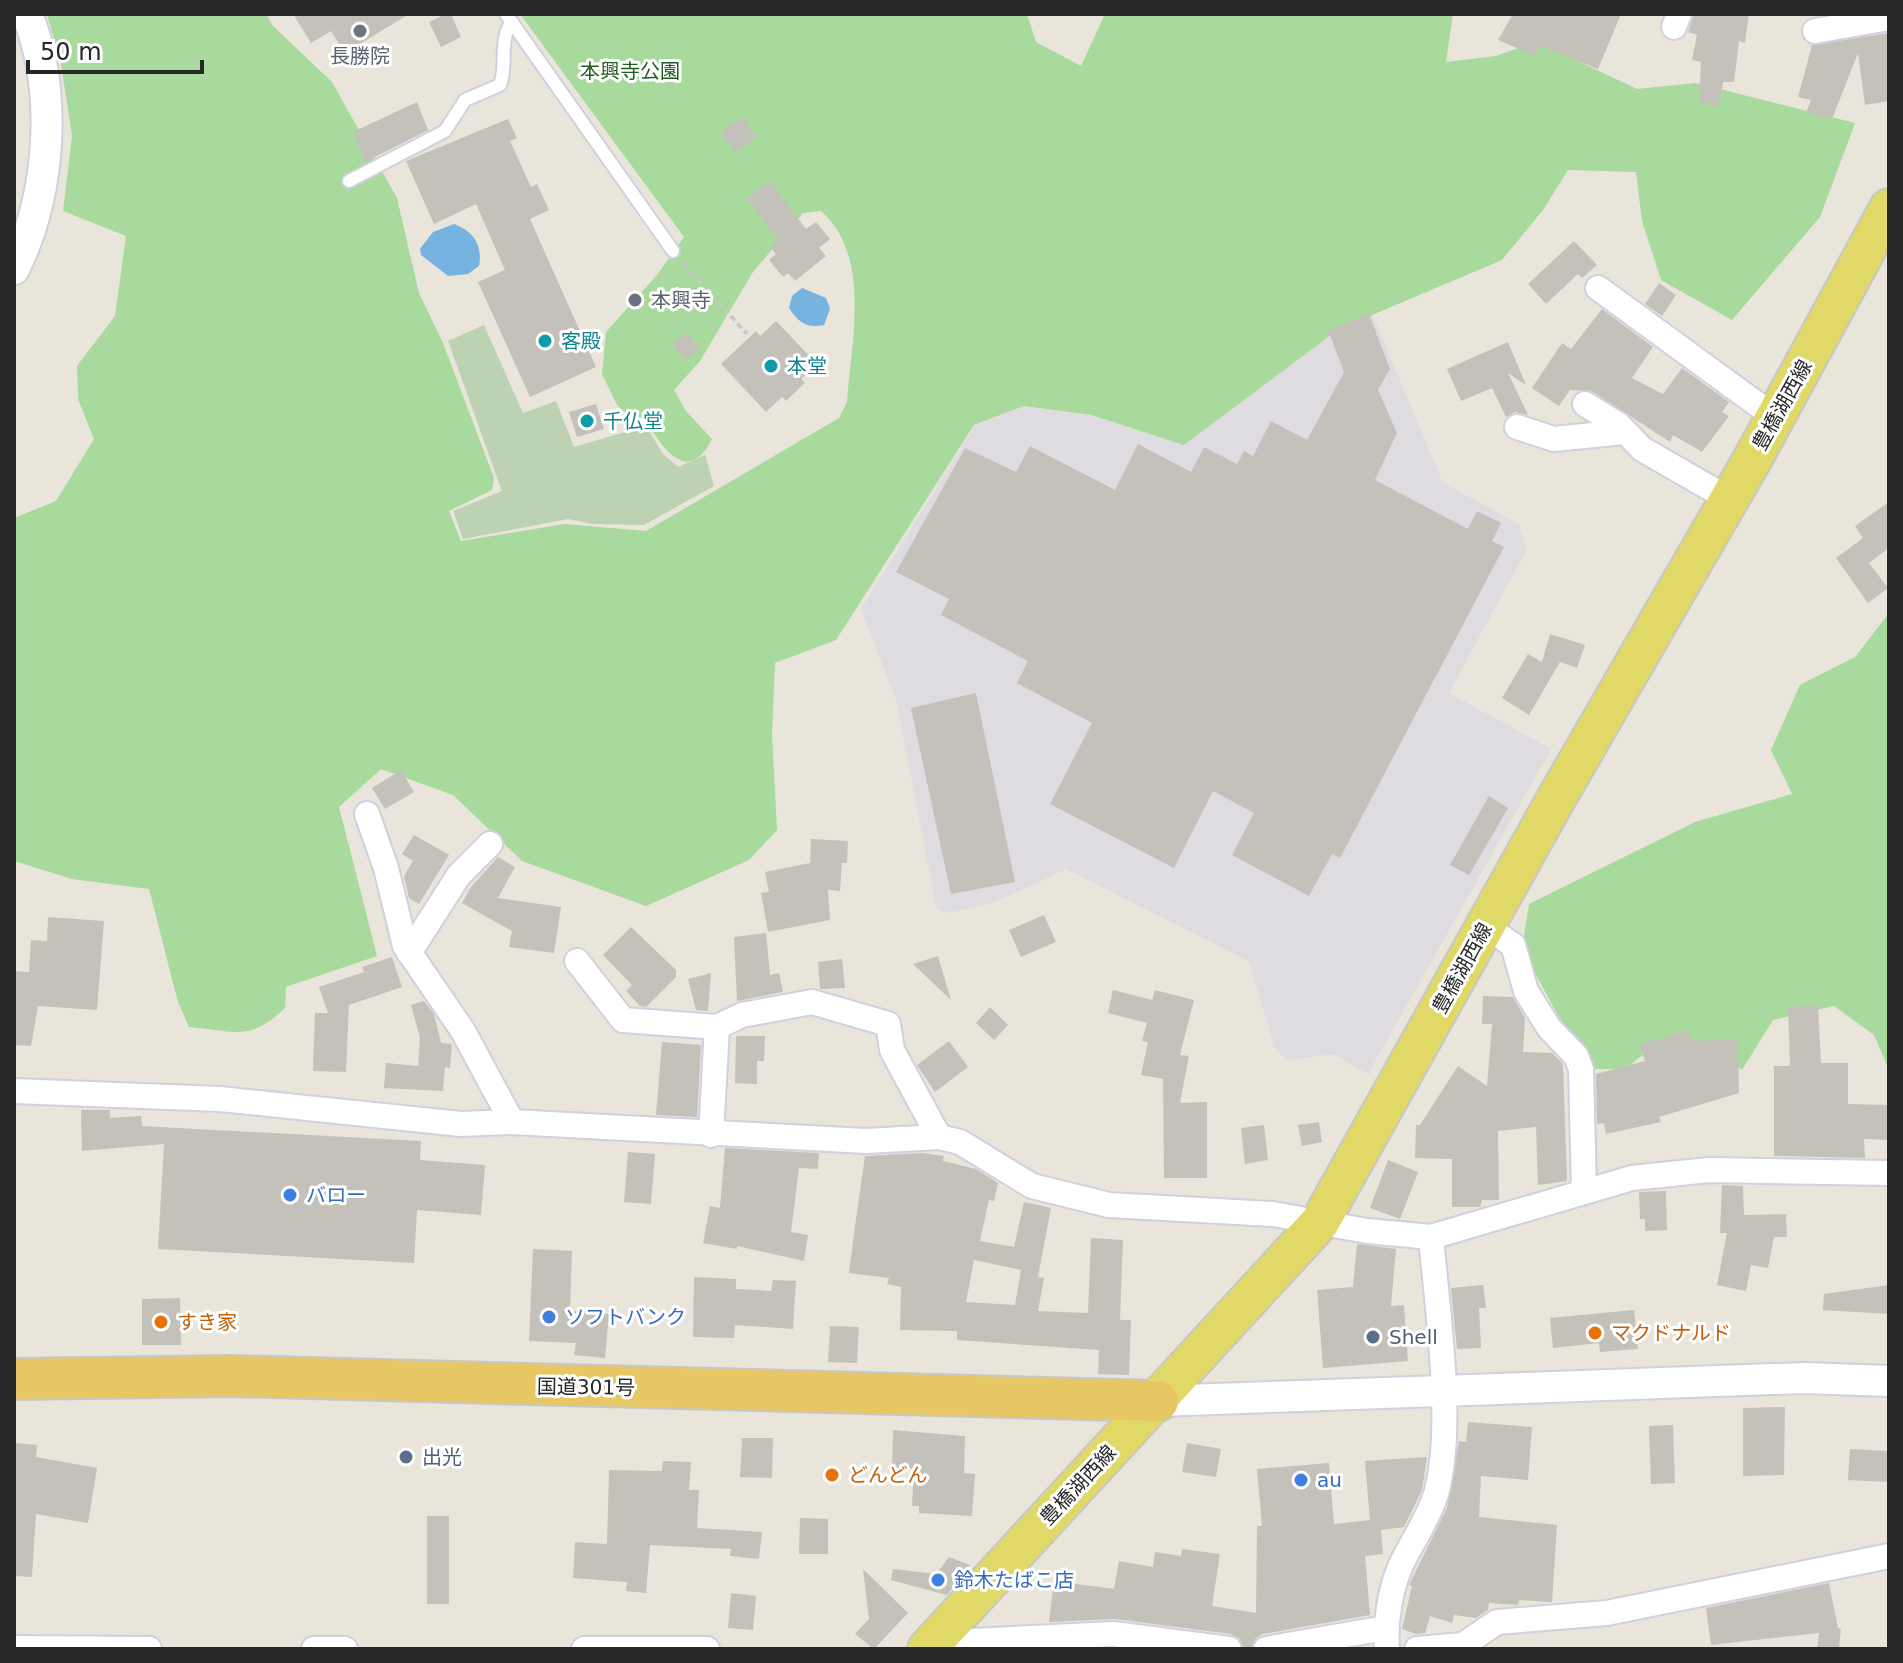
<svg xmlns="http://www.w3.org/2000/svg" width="1903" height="1663" font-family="'DejaVu Sans','Noto Sans JP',sans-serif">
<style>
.industrial{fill:#dedbe1}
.green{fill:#a7da9c}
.cemetery{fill:#bdd1b3}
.water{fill:#77b3e1}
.building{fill:#c4c1ba;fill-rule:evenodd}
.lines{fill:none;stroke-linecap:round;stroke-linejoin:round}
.service-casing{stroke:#d0d0df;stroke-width:16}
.minor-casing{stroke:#d0d0df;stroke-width:28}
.tertiary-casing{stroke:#d0d0df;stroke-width:34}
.primary-casing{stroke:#c7c7c7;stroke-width:42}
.trunk-casing{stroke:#c7c7c7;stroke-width:44}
.path{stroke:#c7c7c7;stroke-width:4;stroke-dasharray:6 4;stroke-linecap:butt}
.service{stroke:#fff;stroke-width:12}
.minor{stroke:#fff;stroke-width:24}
.tertiary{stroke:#fff;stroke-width:30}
.primary{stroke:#e1d967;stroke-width:38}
.trunk{stroke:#e7c764;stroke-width:40}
.worship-dot{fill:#6b7280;stroke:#fff;stroke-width:3}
.culture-dot{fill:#0f9aa8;stroke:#fff;stroke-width:3}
.shop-dot{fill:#3f7fe0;stroke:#fff;stroke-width:3}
.food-dot{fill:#e8710a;stroke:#fff;stroke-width:3}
.service-dot{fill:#5c6f8a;stroke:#fff;stroke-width:3}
.labels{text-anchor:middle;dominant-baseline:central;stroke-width:6;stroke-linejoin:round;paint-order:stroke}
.worship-label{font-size:20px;fill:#5b616d;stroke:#fff}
.park-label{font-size:20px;fill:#235c20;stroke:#fff}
.culture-label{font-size:20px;fill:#0d838f;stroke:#fff;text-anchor:start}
.street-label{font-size:20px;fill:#272727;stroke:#fff}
.shop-label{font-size:20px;fill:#366cbe;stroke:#fff;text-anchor:start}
.food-label{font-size:20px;fill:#c56008;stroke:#fff;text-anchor:start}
.service-label{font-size:20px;fill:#4e5e75;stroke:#fff;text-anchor:start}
</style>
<rect width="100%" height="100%" fill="#e9e5da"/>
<path class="industrial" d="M1371,311L1443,483L1519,524L1527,549L1449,693L1551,749L1368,1074L1333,1054L1287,1060L1275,1049L1249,961L1066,869L995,902L947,913L937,909L896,700L861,609L975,426L1024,406L1092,416L1184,445L1339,329Z"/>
<g class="green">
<path d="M47,14H266L273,26L332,82L397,198L419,293L443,343L494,478L492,490L449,511L461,541L565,524L646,531L839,418L847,402C851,341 872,256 821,211L803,213L753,272L700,361L674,390L686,411L712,439C688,487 661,447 646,420L632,418L617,405L602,374L606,332L657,275L684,237L520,14H1027L1036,42L1081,66L1105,14H1453L1446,62L1496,56L1543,39L1580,62L1637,89L1696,83L1855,123L1820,217L1732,320L1661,280L1642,221L1636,172L1568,170L1543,210L1502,260L1339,329L1184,445L1091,415L1024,406L974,425L836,640L775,663L772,735L777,830L749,860L646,906L522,861L453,795L381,769L339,807L377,956L286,987L285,1008C249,1042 236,1031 189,1027L178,1002L149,889L72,879L14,861V518L56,501L94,439L78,399L77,366L115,316L126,236L63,211L72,136L61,64Z"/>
<path d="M1889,613V1070L1874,1035L1834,1006L1773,1020L1742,1070L1700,1043L1654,1046L1625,1069H1587L1522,949L1529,904L1695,822L1792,794L1771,750L1800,685L1855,657Z"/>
</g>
<path class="cemetery" d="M484,325L523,413L556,401L574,447L646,426L663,454L678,467L705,455L714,486L644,525L592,524L568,519L463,539L453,511L502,491L448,341Z"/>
<g class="water">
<path d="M454,224C473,231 483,245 479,266L468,274L448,276L421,255L420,249L433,232Z"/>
<path d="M802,288L826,298L830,309L824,325C807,329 798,322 789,308L792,296Z"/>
</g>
<g class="building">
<path d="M293,14H409L345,53L331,31L311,43Z"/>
<path d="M446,14H451L461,37L441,47L429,22Z"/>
<path d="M1513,14H1621L1598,69L1539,45L1535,56L1498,40Z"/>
<path d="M1694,14H1749L1745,43L1739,41L1734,82H1723L1719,107L1699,102L1701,62L1692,60L1697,35L1688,32Z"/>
<path d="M1889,33V101L1865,105L1858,53L1832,119L1806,113L1811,100L1798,97L1812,45Z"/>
<path d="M417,102L428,130L365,162L353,132Z"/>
<path d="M742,117L756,136L735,152L721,133Z"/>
<path d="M508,119L517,138L510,141L531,187L537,184L549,210L530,219L596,367L530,397L478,282L505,270L476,204L434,224L406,161Z"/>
<path d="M770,181L806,229L816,222L830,239L819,248L826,256L795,281L788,273L783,277L769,260L776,254L770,247L778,240L747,199Z"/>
<path d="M1574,241L1597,265L1582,278L1578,274L1546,304L1528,284Z"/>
<path d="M1659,283L1676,295L1662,316L1645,304Z"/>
<path d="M1602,309L1653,347L1632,378L1663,394L1682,368L1729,402L1722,412L1729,416L1702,452L1673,435L1670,442L1592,391L1570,390L1559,406L1532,388L1562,343L1571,349Z"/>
<path d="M1369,314L1390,369L1378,390L1397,433L1375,480L1468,529L1477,511L1501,523L1492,541L1504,547L1340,858L1332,854L1309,896L1232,855L1254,813L1213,791L1174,868L1050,804L1092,723L1017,683L1028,661L941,615L949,599L896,572L965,448L1016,472L1030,446L1115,490L1138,444L1191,472L1204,447L1237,464L1244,451L1253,456L1271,421L1307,440L1344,372L1328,330Z"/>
<path d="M776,321L817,364L801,379L805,383L786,401L782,397L766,412L721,364L756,331L760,336Z"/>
<path d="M686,332L700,347L687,360L672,345Z"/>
<path d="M1508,342L1526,385L1508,373L1528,415L1515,412L1506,417L1492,388L1461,401L1447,369Z"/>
<path d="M596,404L604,429L577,437L569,412Z"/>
<path d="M1889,502V548L1869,563L1888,588L1868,603L1836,558L1863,538L1855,526Z"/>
<path d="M1550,634L1585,645L1577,668L1560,662L1529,715L1502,698L1528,654L1542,662Z"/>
<path d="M976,693L1015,882L951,894L911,708Z"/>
<path d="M401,770L414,792L385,809L372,788Z"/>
<path d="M1489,796L1508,808L1469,875L1450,865Z"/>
<path d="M414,835L449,855L419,904L409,898L404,876L413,861L402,854Z"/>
<path d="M811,839L848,841L847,863H842L840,891L828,890L830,920L768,932L761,893L769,892L765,872L810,863Z"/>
<path d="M498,857L515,867L498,898L561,907L554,953L509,947L512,931L462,903L471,887Z"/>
<path d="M1044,915L1056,942L1021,957L1009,930Z"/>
<path d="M48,917L104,921L97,1010L38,1006L31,1046L14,1045V971L29,972L31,940L47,941Z"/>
<path d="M631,927L676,970V977L646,1007L640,1006L626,991L632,985L603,955Z"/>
<path d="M766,933L770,975L779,973L783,992L737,1001L734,937Z"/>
<path d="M938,956L951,1000L913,964Z"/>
<path d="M392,957L402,987L349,1005L346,1072L313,1071L315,1013H328L319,987L364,972L362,967Z"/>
<path d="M842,959L845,988L820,989L818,962Z"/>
<path d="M711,973L708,1011L696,1010L688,979Z"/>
<path d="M1113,990L1152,1000L1155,990L1194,1000L1180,1055L1189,1056L1180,1103L1207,1102V1178H1164L1163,1079L1141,1075L1148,1042L1142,1041L1147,1023L1108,1013Z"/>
<path d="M1483,996L1513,997L1525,1018L1523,1052L1552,1053L1563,1064L1567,1181L1538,1185L1536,1127L1498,1131L1499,1200H1482L1480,1207H1452V1159L1415,1158L1416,1125H1420L1458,1066L1487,1086L1492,1024H1482Z"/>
<path d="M424,1001L434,1014L441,1043L452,1044L450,1068L445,1067L443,1091L384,1088L386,1063L418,1066L420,1038L411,1005Z"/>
<path d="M1818,1005L1821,1063H1848V1104L1889,1105V1140L1864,1139L1865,1158L1774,1156V1066H1790L1788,1007Z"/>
<path d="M990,1007L1008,1025L994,1040L976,1023Z"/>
<path d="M1688,1031L1691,1041L1738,1039L1739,1093L1659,1117L1661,1122L1606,1134L1604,1123L1597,1124L1596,1074L1645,1061L1640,1044Z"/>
<path d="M736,1036H765L764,1061H757V1084L735,1083Z"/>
<path d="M949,1041L968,1067L935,1092L917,1065Z"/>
<path d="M662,1042L701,1045L697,1117L656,1115Z"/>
<path d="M81,1110H110V1118L141,1116L142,1126L421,1141L420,1160L485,1165L481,1215L417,1210L414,1263L158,1249L164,1144L82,1151Z"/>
<path d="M1319,1122L1322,1142L1302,1146L1298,1125Z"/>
<path d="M1264,1125L1268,1160L1245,1164L1241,1128Z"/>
<path d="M725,1148L819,1153L818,1169L799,1168L791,1232L808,1235L804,1261L737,1246V1249L703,1243L710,1206L720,1208Z"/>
<path d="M628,1152L655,1154L651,1204L624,1202Z"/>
<path d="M923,1153L944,1156L943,1161L976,1169L998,1183L994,1201L989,1200L980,1241L1014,1247L1024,1202L1051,1208L1038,1277L1044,1278L1038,1311L1088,1313L1091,1238L1123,1240L1120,1320H1131L1129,1375L1098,1374L1099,1350L957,1340V1331L900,1330L901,1287L887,1284L889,1278L849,1273L855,1226L865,1156ZM974,1260L1021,1270L1015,1305L966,1302Z"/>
<path d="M1388,1160L1418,1172L1400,1219L1370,1208Z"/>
<path d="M1722,1185L1743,1186L1744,1215L1786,1214L1787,1237H1774L1768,1268L1751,1265L1746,1291L1717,1285L1727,1233H1720Z"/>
<path d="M1666,1191L1667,1230L1645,1231V1219H1640L1639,1192Z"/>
<path d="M1357,1244L1396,1249L1391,1306L1404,1305L1408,1361L1323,1368L1317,1290L1353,1287Z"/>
<path d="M533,1249L572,1251L570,1311L609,1314L605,1358L574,1355L576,1343L529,1341Z"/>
<path d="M694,1277L736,1279V1289L771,1291L773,1280L796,1281L793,1329L735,1325L734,1338L693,1337Z"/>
<path d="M1483,1285L1486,1308H1479L1481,1348L1457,1349L1451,1288Z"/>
<path d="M1889,1285V1314L1823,1310L1824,1294Z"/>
<path d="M180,1298L181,1345H142V1299Z"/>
<path d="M1634,1310L1638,1349L1600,1352L1599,1343L1553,1348L1550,1318Z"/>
<path d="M830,1326L859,1327L857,1363L828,1362Z"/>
<path d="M1785,1407L1784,1475L1743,1476V1408Z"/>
<path d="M1468,1422L1532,1427L1528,1480L1481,1476L1479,1517L1557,1525L1552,1602L1519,1600L1518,1605L1489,1603L1488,1610L1476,1618L1454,1615L1452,1623L1430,1616L1425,1633L1416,1634L1402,1629L1412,1586L1409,1585L1447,1508L1459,1441L1466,1442Z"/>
<path d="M1673,1425L1675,1483L1651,1484L1649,1426Z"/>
<path d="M893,1430L965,1436L964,1473L975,1474L972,1516L919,1513V1506H912L914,1469L892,1468Z"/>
<path d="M742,1438H773L772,1478L740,1477Z"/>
<path d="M14,1443L37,1445L36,1457L97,1468L88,1523L36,1514L32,1577L14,1576Z"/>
<path d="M1187,1443L1221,1449L1216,1477L1182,1472Z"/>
<path d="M1850,1449L1889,1451V1482L1848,1480Z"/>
<path d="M1427,1457L1422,1490L1404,1527L1381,1530L1383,1554L1365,1556L1370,1615L1263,1634L1256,1638L1251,1649H1244L1239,1638L1231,1634L1115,1619L1049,1622L1054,1581L1114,1589L1119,1561L1153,1567L1155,1552L1181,1556L1182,1549L1220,1554L1212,1606L1256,1613L1257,1526H1262L1257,1469L1329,1463L1334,1524L1370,1520L1365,1461Z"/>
<path d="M663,1461L691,1462L689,1490H699L697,1528L762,1532L759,1559L730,1556L731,1549L650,1545L646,1593L626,1591L627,1582L573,1578L575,1542L607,1544L609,1470L662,1471Z"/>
<rect x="427" y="1516" width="22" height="88"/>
<path d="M800,1518L828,1519V1554H799Z"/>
<path d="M949,1557L970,1565L947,1595L891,1580L893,1569L936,1574Z"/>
<path d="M863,1569L908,1613L874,1649L855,1634L869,1619Z"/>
<path d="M1829,1583L1838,1628L1841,1629L1839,1649H1817L1819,1633L1711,1645L1706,1608Z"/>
<path d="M731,1593L756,1596L753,1630L728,1628Z"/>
</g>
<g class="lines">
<defs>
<g id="service">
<path d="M506,14L673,251"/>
<path d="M349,181L445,131L465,100L500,85C508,64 498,40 512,22"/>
</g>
<g id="minor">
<path d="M1674,27L1679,14"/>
<path d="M1815,31L1889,18"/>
<path d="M1598,288L1776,418"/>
<path d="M1585,404L1619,425L1642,449L1729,499"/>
<path d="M1517,427L1554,439L1624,432"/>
<path d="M367,814L386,868L405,946L463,1031L512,1122"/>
<path d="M1485,926L1513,945L1526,991L1549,1028L1576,1056L1581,1069L1584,1191"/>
<path d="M409,953L459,875L490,844"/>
<path d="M577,961L623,1020L717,1027L742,1015L812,1002L888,1024L892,1050L939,1137"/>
<path d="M14,1091L220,1099L461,1124L512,1122L866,1141L939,1137L960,1142L1032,1186L1109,1205L1273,1214L1367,1231L1431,1237L1632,1178L1709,1170L1889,1173"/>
<path d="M711,1135L717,1027"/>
<path d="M932,1643L1113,1634L1229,1649"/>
<path d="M14,1648L149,1649"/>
<path d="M314,1649H345"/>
<path d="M584,1649H707"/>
<path d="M1266,1649L1385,1628"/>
<path d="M1387,1649C1385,1623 1390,1589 1401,1565C1412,1541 1428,1520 1436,1494C1455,1426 1437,1308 1431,1237"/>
<path d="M1417,1649L1463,1645L1497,1622L1607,1613L1889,1556"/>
</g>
<g id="tertiary">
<path d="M14,269C51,194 58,92 27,14"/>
<path d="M1158,1401L1804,1378L1889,1381"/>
</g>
<path id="primary" d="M927,1649L1320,1222L1556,799L1752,460L1889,208"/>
<path id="trunk" d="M14,1379L232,1376L1158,1401"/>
</defs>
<use href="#service" class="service-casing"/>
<use href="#minor" class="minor-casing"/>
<use href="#tertiary" class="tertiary-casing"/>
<use href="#primary" class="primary-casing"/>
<use href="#trunk" class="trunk-casing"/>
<path class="path" d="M684,264L747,334"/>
<use href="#service" class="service"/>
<use href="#minor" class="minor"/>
<use href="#tertiary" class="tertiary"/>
<use href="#primary" class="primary"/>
<use href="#trunk" class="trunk"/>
</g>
<g class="worship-dot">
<circle cx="360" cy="31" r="8"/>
<circle cx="635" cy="300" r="8"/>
</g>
<g class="culture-dot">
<circle cx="545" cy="341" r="8"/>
<circle cx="771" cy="366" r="8"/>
<circle cx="587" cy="421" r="8"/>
</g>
<g class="shop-dot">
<circle cx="290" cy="1195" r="8"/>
<circle cx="549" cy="1317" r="8"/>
<circle cx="1301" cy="1480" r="8"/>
<circle cx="938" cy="1580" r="8"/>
</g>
<g class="food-dot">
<circle cx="161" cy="1322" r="8"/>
<circle cx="1595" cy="1333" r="8"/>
<circle cx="832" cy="1475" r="8"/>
</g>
<g class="service-dot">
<circle cx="1373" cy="1337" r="8"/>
<circle cx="406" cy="1457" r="8"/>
</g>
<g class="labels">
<g class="worship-label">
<text x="360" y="56">長勝院</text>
<text x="651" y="300" text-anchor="start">本興寺</text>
</g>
<g class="park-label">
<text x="630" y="71">本興寺公園</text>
</g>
<g class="culture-label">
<text x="561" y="341">客殿</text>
<text x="787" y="366">本堂</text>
<text x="603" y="421">千仏堂</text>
</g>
<g class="street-label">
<text transform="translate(1782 405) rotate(-61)">豊橋湖西線</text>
<text transform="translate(1462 968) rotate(-61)">豊橋湖西線</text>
<text transform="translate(586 1387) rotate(1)">国道301号</text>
<text transform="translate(1078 1485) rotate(-47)">豊橋湖西線</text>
</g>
<g class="shop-label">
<text x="306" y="1195">バロー</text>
<text x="565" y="1317">ソフトバンク</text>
<text x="1317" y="1480">au</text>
<text x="954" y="1580">鈴木たばこ店</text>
</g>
<g class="food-label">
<text x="177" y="1322">すき家</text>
<text x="1611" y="1333">マクドナルド</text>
<text x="848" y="1475">どんどん</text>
</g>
<g class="service-label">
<text x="1389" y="1337">Shell</text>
<text x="422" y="1457">出光</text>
</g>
</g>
<rect width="1903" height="1663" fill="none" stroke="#272727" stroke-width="32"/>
<path d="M28 60v12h174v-12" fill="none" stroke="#272727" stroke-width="4"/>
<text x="40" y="60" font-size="24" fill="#272727" stroke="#ffffff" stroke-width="6" paint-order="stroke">50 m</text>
</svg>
